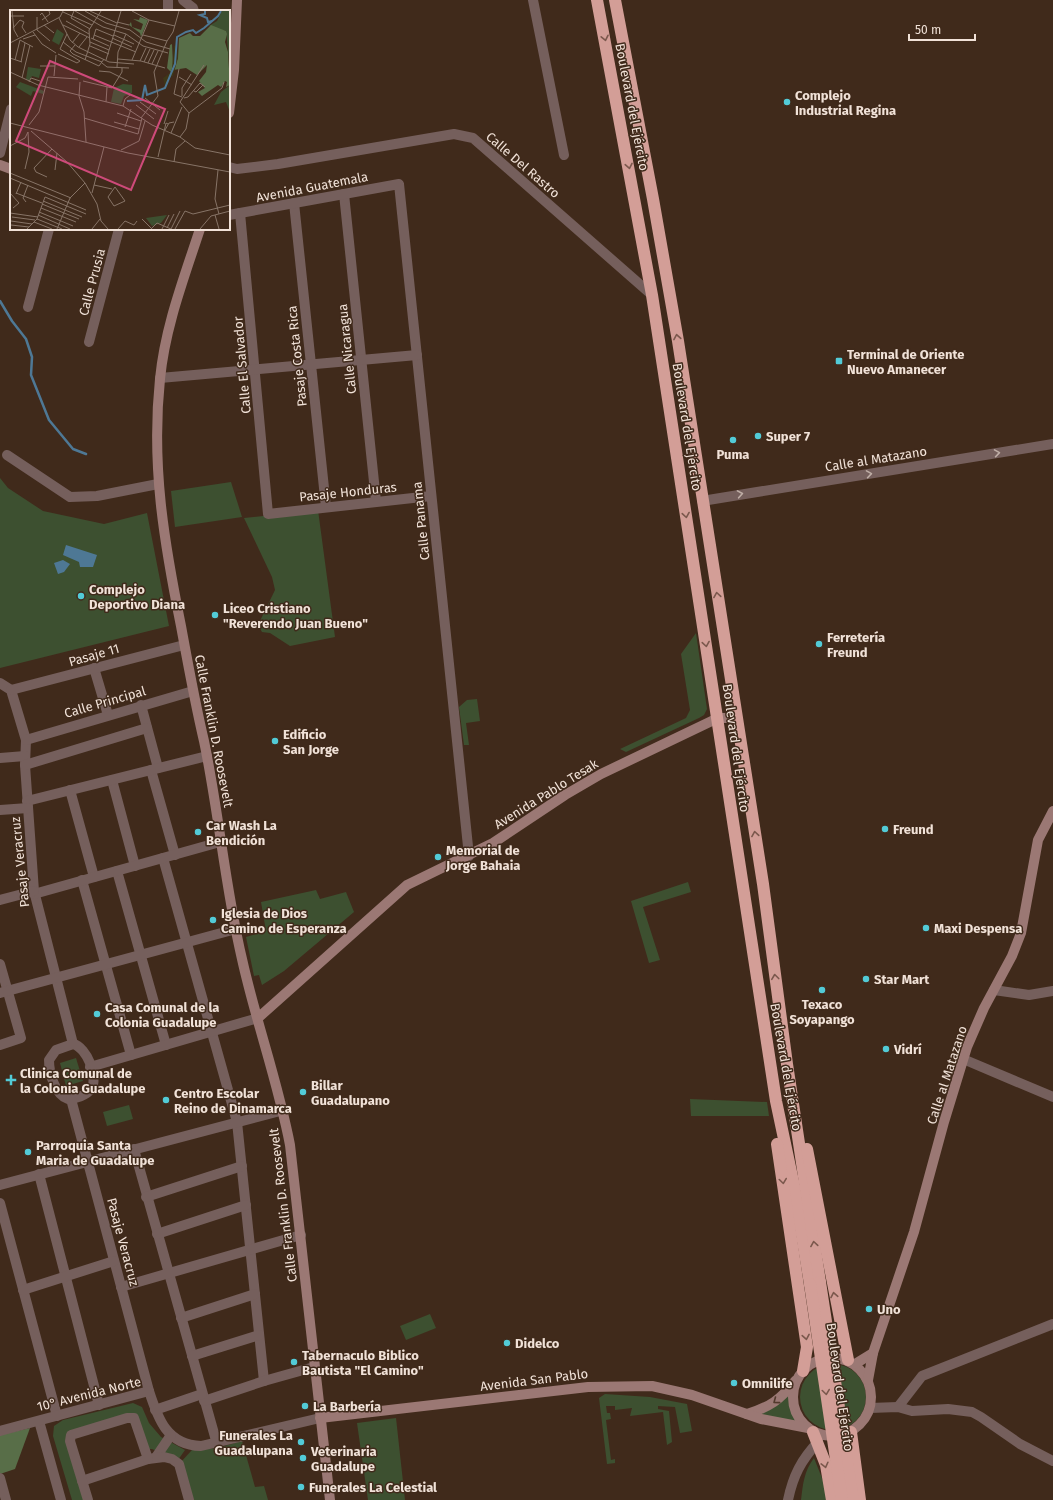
<svg xmlns="http://www.w3.org/2000/svg" width="1053" height="1500" font-family="'Fira Sans',sans-serif">
<style>
.green{fill:#3d5030}
.forest{fill:#586e48}
.water{fill:#4e7895}
.lines{fill:none;stroke-linecap:round;stroke-linejoin:round}
.stream{stroke:#4e7895;stroke-width:2.5}
.street{stroke:#755f5c;stroke-width:10}
.secondary{stroke:#9b7874;stroke-width:10}
.highway{stroke:#d39e97;stroke-width:12}
.highway-bridge{stroke:#d39e97;stroke-width:12}
.oneway{stroke:#7b584d}
.oneway2{stroke:#bfaea6}
.oneway3{stroke:#523a2d}
.poi-dot{fill:#52cbd7;stroke:#402a1b;stroke-width:1.5}
.labels{text-anchor:middle;dominant-baseline:central;stroke-width:3;stroke-linejoin:round;paint-order:stroke}
.poi-label{font-size:13px;font-weight:bold;fill:#f1e2d8;stroke:#402a1b;text-anchor:start}
.street-label{font-size:13px;fill:#f1e2d8;stroke:#402a1b}
.inset-river{fill:none;stroke:#4e7895;stroke-width:2}
.inset-road{fill:none;stroke:#877467;stroke-width:1}
.view{fill:#ce4a7a;fill-opacity:0.15;stroke:#ce4a7a;stroke-width:2}
.inset-edge{fill:none;stroke:#f1e2d8;stroke-width:2}
</style>
<rect width="100%" height="100%" fill="#402a1b"/>
<g class="green">
<path d="M0,478L8,488L43,511L104,524L147,513L169,626L0,668Z"/>
<path d="M231,482L242,517L175,527L171,491Z"/>
<path d="M318,510L335,637L290,646L270,633L262,632L258,625L275,590L272,577L244,518Z"/>
<path d="M696,633L707,709L704,715L699,718L626,752L620,749L686,718L690,710L681,654Z"/>
<path d="M477,699L480,721L466,723L469,745H464L459,707L467,700Z"/>
<path d="M688,882L691,892L643,907L660,960L649,963L631,901Z"/>
<path d="M316,890L320,899L346,892L354,912L284,971L262,985L259,975L254,976L246,937L266,931L261,902Z"/>
<path d="M76,1058L83,1081L66,1086L60,1063Z"/>
<path d="M690,1099L767,1102L769,1116H691Z"/>
<path d="M129,1105L133,1119L107,1126L103,1112Z"/>
<path d="M430,1314L436,1328L406,1340L400,1326Z"/>
<circle cx="833" cy="1397" r="33"/>
<path d="M793,1390C794,1406 797,1416 808,1428L747,1414Z"/>
<path d="M605,1394L650,1397L687,1404L692,1431L680,1433L675,1407L658,1406V1409L669,1411L672,1442L667,1445L663,1412L630,1416L632,1408L615,1410V1406H606L607,1413H610L611,1419L606,1420L611,1460L615,1459V1463L607,1464L599,1398Z"/>
<path d="M133,1403L142,1407L149,1423L161,1437L185,1450L178,1460L152,1449H144L136,1426L128,1422L72,1439L90,1500H72L53,1436L54,1426L63,1420Z"/>
<path d="M396,1418L405,1500H368L357,1423Z"/>
<path d="M242,1441L255,1487L264,1486L268,1500H191L180,1463L192,1450L218,1448Z"/>
<path d="M814,1458L824,1483L827,1500H801C803,1484 804,1471 814,1458Z"/>
</g>
<path class="forest" d="M30,1428L15,1469L0,1474V1435Z"/>
<g class="water">
<path d="M66,545L97,555L93,567H80L79,562L63,555Z"/>
<path d="M63,560L70,564L64,572L58,574L54,563Z"/>
</g>
<g class="lines">
<path class="stream" d="M0,301L12,321L26,339L32,357L31,375L49,420L73,449L86,454"/>
<g class="street">
<path d="M168,0V11"/>
<path d="M183,0L193,8L194,11"/>
<path d="M533,0L564,155"/>
<path d="M0,153L11,109"/>
<path d="M229,167L237,169L278,164L454,134L473,138L652,295"/>
<path d="M344,194L376,501"/>
<path d="M294,203L326,507"/>
<path d="M240,213L268,514L431,496"/>
<path d="M229,215L399,184L469,856"/>
<path d="M28,307L49,229"/>
<path d="M89,342L119,229"/>
<path d="M160,378L417,355"/>
<path d="M7,455L70,497L97,496L158,484"/>
<path d="M702,501L1053,444"/>
<path d="M94,668L108,715"/>
<path d="M0,683L11,690L26,740L25,765L34,891L73,1044"/>
<path d="M11,690L184,645"/>
<path d="M141,705L158,768"/>
<path d="M26,740L193,691"/>
<path d="M0,758L25,756"/>
<path d="M25,765L147,728"/>
<path d="M151,770L175,855"/>
<path d="M112,780L135,866"/>
<path d="M70,790L94,877"/>
<path d="M27,801L207,756"/>
<path d="M0,810L28,808"/>
<path d="M163,858L237,1122L264,1381"/>
<path d="M117,871L166,1045"/>
<path d="M82,880L131,1055"/>
<path d="M34,894L220,842"/>
<path d="M0,900L34,891"/>
<path d="M0,964L21,1038L0,1045"/>
<path d="M994,990L1029,995L1053,991"/>
<path d="M0,993L236,929"/>
<path d="M73,1044C87,1047 99,1078 91,1089C87,1095 75,1099 68,1099C55,1095 49,1073 49,1060L56,1050Z"/>
<path d="M963,1059L1053,1097"/>
<path d="M90,1067L258,1018"/>
<path d="M71,1099L149,1391C158,1419 167,1445 201,1446L320,1418"/>
<path d="M134,1149L217,1444"/>
<path d="M39,1174L99,1405"/>
<path d="M0,1185L284,1110"/>
<path d="M146,1197L242,1166"/>
<path d="M0,1203L57,1416"/>
<path d="M157,1234L246,1205"/>
<path d="M121,1287L301,1235"/>
<path d="M23,1290L114,1261"/>
<path d="M181,1318L255,1294"/>
<path d="M192,1356L259,1335"/>
<path d="M204,1401L264,1381L314,1367"/>
<path d="M898,1407L922,1376L1053,1324"/>
<path d="M870,1408L898,1407L912,1411L948,1409L972,1412L981,1417L1020,1444L1053,1461"/>
<path d="M155,1410L202,1394"/>
<path d="M39,1421L61,1500"/>
<path d="M0,1431L149,1391"/>
<path d="M156,1457L171,1435"/>
<path d="M0,1478L6,1500"/>
<path d="M82,1481L148,1459L164,1457L172,1459L179,1464L189,1500"/>
<path d="M88,1500L70,1441L71,1435L127,1418H134L148,1459"/>
<path d="M788,1500C793,1476 801,1460 818,1442"/>
</g>
<g class="secondary">
<path d="M229,113L234,70L237,0"/>
<path d="M0,165L11,169"/>
<path d="M200,229C184,278 165,327 160,379C151,465 164,542 181,626C188,664 195,703 204,741C219,813 225,887 242,959C256,1022 278,1082 290,1145L330,1500"/>
<path d="M258,1018L407,885L493,843L565,795L601,774L718,718H736"/>
<circle cx="832" cy="1397" r="39"/>
<path d="M855,1364L873,1353"/>
<path d="M868,1380L873,1353L914,1232L944,1122L967,1047L984,1008L1012,956L1021,933L1038,840L1053,811"/>
<path d="M747,1414C770,1407 780,1400 795,1381"/>
<path d="M320,1418L588,1387L652,1386L692,1395L761,1419L808,1428"/>
</g>
<g class="highway">
<path d="M597,0L652,295L776,1101L794,1186L810,1284"/>
<path d="M615,0L653,199L678,341L763,884L787,1064L820,1282"/>
<path d="M777,1144L807,1347L803,1371"/>
<path d="M807,1149L848,1360"/>
<path d="M813,1432L826,1465L832,1500"/>
<path d="M851,1432L860,1500"/>
</g>
<g class="highway-bridge">
<path d="M820,1282L853,1500"/>
<path d="M810,1284L842,1500"/>
</g>
</g>
<defs><path id="oneway-chevron" d="M-2-3.5L2.5 0L-2 3.5" fill="none" stroke-width="1.6" stroke-linecap="round" stroke-linejoin="round"/></defs>
<g class="oneway">
<use href="#oneway-chevron" transform="translate(605 38) rotate(78)"/>
<use href="#oneway-chevron" transform="translate(629 166) rotate(79)"/>
<use href="#oneway-chevron" transform="translate(677 337) rotate(-100)"/>
<use href="#oneway-chevron" transform="translate(686 515) rotate(81)"/>
<use href="#oneway-chevron" transform="translate(717 595) rotate(-99)"/>
<use href="#oneway-chevron" transform="translate(706 644) rotate(81)"/>
<use href="#oneway-chevron" transform="translate(755 834) rotate(-99)"/>
<use href="#oneway-chevron" transform="translate(775 977) rotate(-97)"/>
<use href="#oneway-chevron" transform="translate(783 1181) rotate(82)"/>
<use href="#oneway-chevron" transform="translate(814 1244) rotate(-99)"/>
<use href="#oneway-chevron" transform="translate(834 1295) rotate(-101)"/>
<use href="#oneway-chevron" transform="translate(806 1337) rotate(80)"/>
<use href="#oneway-chevron" transform="translate(826 1392) rotate(82)"/>
<use href="#oneway-chevron" transform="translate(825 1465) rotate(76)"/>
</g>
<g class="oneway2">
<use href="#oneway-chevron" transform="translate(997 453) rotate(-9)"/>
<use href="#oneway-chevron" transform="translate(869 474) rotate(-9)"/>
<use href="#oneway-chevron" transform="translate(740 494) rotate(-10)"/>
</g>
<use class="oneway3" href="#oneway-chevron" transform="translate(776 1401) rotate(143)"/>
<g class="poi-dot">
<circle cx="787" cy="102" r="4"/>
<rect x="835" y="357" width="8" height="8" rx="2"/>
<circle cx="758" cy="436" r="4"/>
<circle cx="733" cy="440" r="4"/>
<circle cx="81" cy="596" r="4"/>
<circle cx="215" cy="615" r="4"/>
<circle cx="819" cy="644" r="4"/>
<circle cx="275" cy="741" r="4"/>
<circle cx="885" cy="829" r="4"/>
<circle cx="198" cy="832" r="4"/>
<circle cx="438" cy="857" r="4"/>
<circle cx="213" cy="920" r="4"/>
<circle cx="926" cy="928" r="4"/>
<circle cx="866" cy="979" r="4"/>
<circle cx="822" cy="990" r="4"/>
<circle cx="97" cy="1014" r="4"/>
<circle cx="886" cy="1049" r="4"/>
<path d="M9 1074h4v4h4v4h-4v4h-4v-4h-4v-4h4z"/>
<circle cx="303" cy="1092" r="4"/>
<circle cx="166" cy="1100" r="4"/>
<circle cx="28" cy="1152" r="4"/>
<circle cx="869" cy="1309" r="4"/>
<circle cx="507" cy="1343" r="4"/>
<circle cx="294" cy="1362" r="4"/>
<circle cx="734" cy="1383" r="4"/>
<circle cx="305" cy="1406" r="4"/>
<circle cx="301" cy="1442" r="4"/>
<circle cx="303" cy="1458" r="4"/>
<circle cx="301" cy="1487" r="4"/>
</g>
<g class="labels">
<g class="poi-label">
<text x="795" y="95">Complejo<tspan x="795" dy="15">Industrial Regina</tspan></text>
<text x="847" y="354">Terminal de Oriente<tspan x="847" dy="15">Nuevo Amanecer</tspan></text>
<text x="766" y="436">Super 7</text>
<text x="733" y="454" text-anchor="middle">Puma</text>
<text x="89" y="589">Complejo<tspan x="89" dy="15">Deportivo Diana</tspan></text>
<text x="223" y="608">Liceo Cristiano<tspan x="223" dy="15">"Reverendo Juan Bueno"</tspan></text>
<text x="827" y="637">Ferretería<tspan x="827" dy="15">Freund</tspan></text>
<text x="283" y="734">Edificio<tspan x="283" dy="15">San Jorge</tspan></text>
<text x="206" y="825">Car Wash La<tspan x="206" dy="15">Bendición</tspan></text>
<text x="893" y="829">Freund</text>
<text x="446" y="850">Memorial de<tspan x="446" dy="15">Jorge Bahaia</tspan></text>
<text x="221" y="913">Iglesia de Dios<tspan x="221" dy="15">Camino de Esperanza</tspan></text>
<text x="934" y="928">Maxi Despensa</text>
<text x="874" y="979">Star Mart</text>
<text x="822" y="1004" text-anchor="middle">Texaco<tspan x="822" dy="15">Soyapango</tspan></text>
<text x="105" y="1007">Casa Comunal de la<tspan x="105" dy="15">Colonia Guadalupe</tspan></text>
<text x="894" y="1049">Vidrí</text>
<text x="20" y="1073">Clinica Comunal de<tspan x="20" dy="15">la Colonia Guadalupe</tspan></text>
<text x="311" y="1085">Billar<tspan x="311" dy="15">Guadalupano</tspan></text>
<text x="174" y="1093">Centro Escolar<tspan x="174" dy="15">Reino de Dinamarca</tspan></text>
<text x="36" y="1145">Parroquia Santa<tspan x="36" dy="15">Maria de Guadalupe</tspan></text>
<text x="877" y="1309">Uno</text>
<text x="515" y="1343">Didelco</text>
<text x="302" y="1355">Tabernaculo Biblico<tspan x="302" dy="15">Bautista "El Camino"</tspan></text>
<text x="742" y="1383">Omnilife</text>
<text x="313" y="1406">La Barbería</text>
<text x="293" y="1435" text-anchor="end">Funerales La<tspan x="293" dy="15">Guadalupana</tspan></text>
<text x="311" y="1451">Veterinaria<tspan x="311" dy="15">Guadalupe</tspan></text>
<text x="309" y="1487">Funerales La Celestial</text>
</g>
<g class="street-label">
<text transform="translate(632 107) rotate(79)">Boulevard del Ejército</text>
<text transform="translate(523 165) rotate(41)">Calle Del Rastro</text>
<text transform="translate(312 187) rotate(-11)">Avenida Guatemala</text>
<text transform="translate(92 282) rotate(-75)">Calle Prusia</text>
<text transform="translate(347 349) rotate(-96)">Calle Nicaragua</text>
<text transform="translate(297 356) rotate(-96)">Pasaje Costa Rica</text>
<text transform="translate(242 365) rotate(-95)">Calle El Salvador</text>
<text transform="translate(687 427) rotate(81)">Boulevard del Ejército</text>
<text transform="translate(876 459) rotate(-9)">Calle al Matazano</text>
<text transform="translate(348 492) rotate(-6)">Pasaje Honduras</text>
<text transform="translate(421 521) rotate(-96)">Calle Panama</text>
<text transform="translate(94 655) rotate(-16)">Pasaje 11</text>
<text transform="translate(105 702) rotate(-16)">Calle Principal</text>
<text transform="translate(214 731) rotate(79)">Calle Franklin D. Roosevelt</text>
<text transform="translate(736 748) rotate(82)">Boulevard del Ejército</text>
<text transform="translate(546 794) rotate(-32)">Avenida Pablo Tesak</text>
<text transform="translate(20 862) rotate(-96)">Pasaje Veracruz</text>
<text transform="translate(786 1067) rotate(80)">Boulevard del Ejército</text>
<text transform="translate(947 1075) rotate(-72)">Calle al Matazano</text>
<text transform="translate(283 1205) rotate(-97)">Calle Franklin D. Roosevelt</text>
<text transform="translate(123 1242) rotate(75)">Pasaje Veracruz</text>
<text transform="translate(534 1380) rotate(-7)">Avenida San Pablo</text>
<text transform="translate(840 1387) rotate(82)">Boulevard del Ejército</text>
<text transform="translate(89 1394) rotate(-14)">10° Avenida Norte</text>
</g>
</g>
<g transform="translate(10 10)">
<rect width="220" height="220" fill="#402a1b"/>
<path d="M212,1H220V60L216,21L199,16L207,11ZM47,19L54,24L49,35L42,31ZM18,57L31,59L29,68L22,66L19,71L16,69ZM10,72L34,81L33,84L23,81L21,86L6,77ZM113,74L122,75V83L114,86L111,94L101,92L104,78ZM220,75V102L216,92L204,95L211,82ZM157,205L151,213L142,216L136,208Z" fill="#3d5030"/>
<path d="M130,7L138,10L131,27L130,23L119,15L121,12L122,17L131,20L133,14L123,9L129,10ZM201,15L216,21L217,24L215,32L218,42L220,75L216,77L217,72L215,71L211,77L208,75L192,86L188,82L195,78L189,71L196,62L197,55L187,65L176,58L163,60L168,48L169,28L180,23L183,26H190ZM162,34L163,55L161,62L157,58L160,35Z" fill="#586e48"/>
<path d="M167,34L168,48L163,66L158,68L157,77L152,80L155,76L153,68L160,63L162,59L164,36Z" fill="#3f3717"/>
<path class="inset-river" d="M195,1V4L190,5L197,8L198,12L202,11M117,91L132,90L135,75L137,85L155,78L165,54L167,27L176,22L183,20L186,23L194,18L208,6L211,1"/>
<path class="inset-road" d="M2,1L4,20L8,27M64,1L61,8L80,19M65,1L93,17L116,24L133,36L158,43M75,1L96,13L120,20L136,32L160,39M80,1L107,13M122,1L139,10L165,16M53,2L82,15M30,5L32,3L38,12M0,6H14M27,7V20L40,31M49,8L60,30L68,37L99,52L124,54M32,10L40,4L39,1M56,11L79,24M107,12L119,15M34,15L44,23M53,15L80,28M3,18L10,10L14,12L12,17L16,23M23,22L32,34L46,43M57,24L50,39L70,51M84,25L126,42M104,25L124,34M133,25L157,31M81,28L99,36M102,28L122,37M13,29L25,25M83,29L86,19L103,26M10,30L23,37M53,32L66,42L92,52M80,32L99,40M0,33L50,7L53,1M62,33L70,23M65,35L60,41L63,44L89,56L94,49M80,36L99,44M69,37L77,27M48,44L67,53L70,51M0,48L12,52M108,49L131,51L155,58M5,50L10,30M75,50L80,34L79,20L91,1M96,50L111,1M122,50L139,10M130,51L136,38M11,52L15,33M134,52L140,39M92,53L97,57L119,58M138,53L144,40M142,54L148,41M30,56H45M107,57L108,42L116,24M169,59L164,84L172,87M89,61L100,62L118,71M0,62L28,75L113,96L142,115L170,127L185,138L220,145M44,66L46,45M169,67L182,75M12,68L20,35M73,71L102,78L112,62V58M19,72L21,68L30,71M70,72L69,86L74,102L76,132M184,81L186,82L193,75M172,86V78L181,64M135,88L150,100M174,88L178,87L190,73L195,77M96,92L97,77M130,92L146,104M126,95L144,109M113,96L115,89L120,85M107,103L131,111M179,103L170,92L194,55M74,108L128,124L132,108M131,108L148,86L144,62L157,31L163,22L169,1M104,112L129,119M0,113L118,143L220,162M154,114L158,101M19,115L29,102L38,67L68,69M115,117L121,99M155,120L159,113L164,112M21,121L57,152L75,173L87,194L91,211L98,219M161,123L172,97M170,127L176,119L179,103L212,78L214,72M0,136L15,128L18,122M111,140L129,131L135,111M148,147L156,113L158,114M164,152L166,139L175,131M15,159L19,142L18,122M45,160L47,143M208,160L205,189L209,204M0,163L61,188M37,167L26,162L24,158L42,139M0,168L76,200M84,175L102,179M105,177L115,191L104,196L98,187ZM0,183L9,193L3,198M6,183L32,193M82,183L94,137M6,184L11,172M35,187L76,204M33,191L55,200M16,192L13,188L18,175M32,194L54,203M31,198L66,212M55,200L72,207M29,202L51,211M0,203L28,207M54,203L69,209M28,205L60,219M205,205L209,219M2,207L25,210M27,209L52,219M132,209L141,218M1,211L22,214M51,211L63,216M24,212L42,219M1,215L19,217M157,218L164,204M17,219L27,209L35,187M47,219L60,188L75,173M82,219L90,209M108,219L115,211L124,215L127,211M141,219L147,213L161,219M152,219L159,205M161,219L170,201M165,219L175,201L183,204L220,195M190,219L201,206L220,201"/>
<path class="view" d="M40,51L155,99L121,180L6,131Z"/>
<rect width="220" height="220" class="inset-edge"/>
</g>
<path d="M909 34v6h66v-6" fill="none" stroke="#f1e2d8" stroke-width="2"/>
<text x="915" y="34" font-size="12" fill="#f1e2d8" stroke="#402a1b" stroke-width="3" paint-order="stroke">50 m</text>
</svg>
